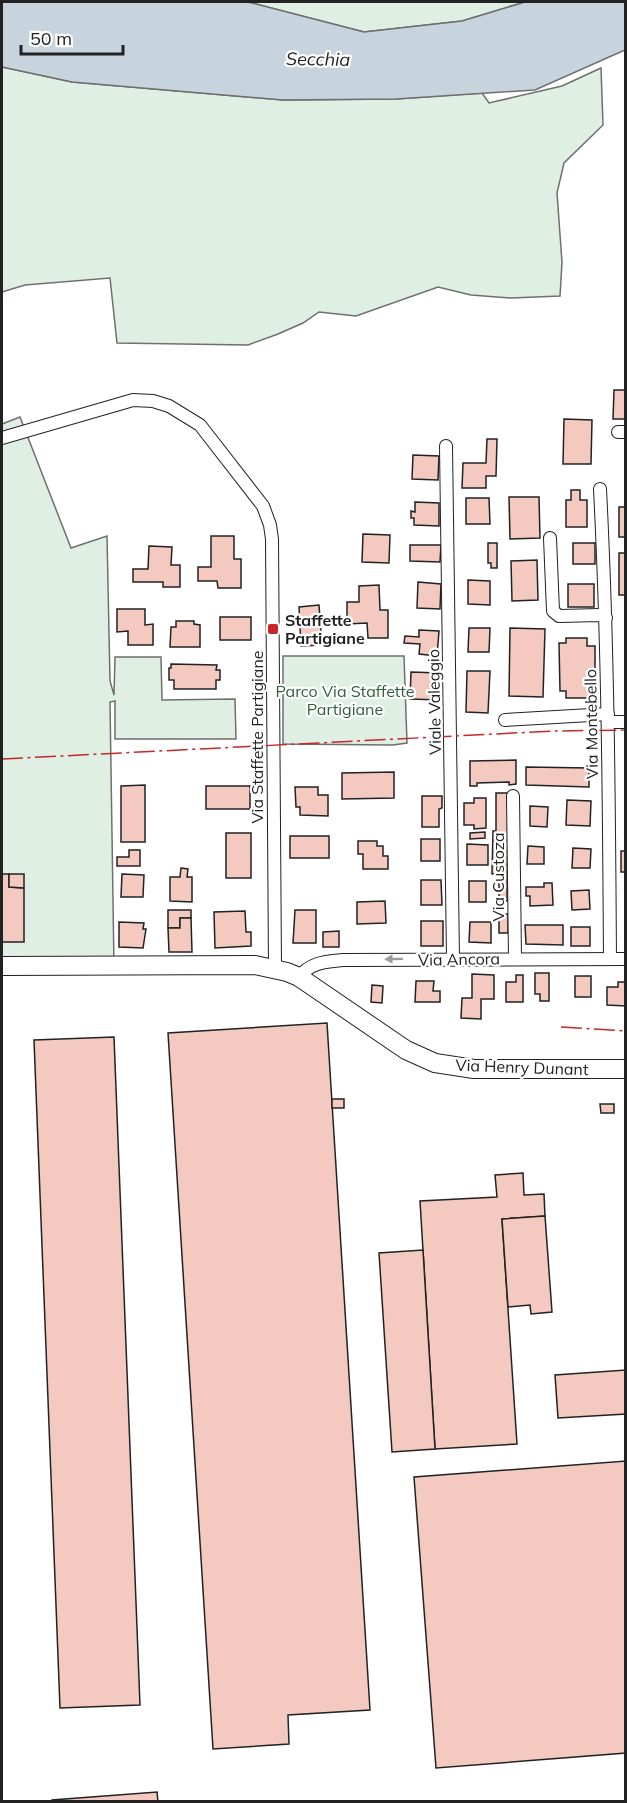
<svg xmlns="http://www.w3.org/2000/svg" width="627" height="1803" font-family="Mulish,sans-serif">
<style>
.green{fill:#e0efe3;stroke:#6f6f6f;stroke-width:1.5}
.water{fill:#c7d3dd;stroke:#6f6f6f;stroke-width:1.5}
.building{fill:#f3c9c0;stroke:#222;stroke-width:1.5}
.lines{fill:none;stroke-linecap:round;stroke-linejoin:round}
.street-casing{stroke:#222;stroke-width:14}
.secondary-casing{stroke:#222;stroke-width:20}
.street{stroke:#fff;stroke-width:12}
.secondary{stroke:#fff;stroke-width:18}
.power{stroke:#c62828;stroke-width:1.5;stroke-dasharray:21 4.5 3 4.5;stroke-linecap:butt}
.oneway{fill:#9c9c9c}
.poi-dot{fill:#c62828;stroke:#fff;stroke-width:2}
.labels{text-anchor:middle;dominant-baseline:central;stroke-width:4.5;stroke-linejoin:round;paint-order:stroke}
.poi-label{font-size:16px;font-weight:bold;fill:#222;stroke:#fff;text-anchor:start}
.park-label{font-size:16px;fill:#2f5e38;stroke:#fff}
.street-label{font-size:16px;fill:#222;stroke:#fff}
.water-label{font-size:18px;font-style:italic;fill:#222;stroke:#fff}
</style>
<rect width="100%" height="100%" fill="#fff"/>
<g class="green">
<path d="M248,2H525L462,21L364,32Z"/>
<path d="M2,67L72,82L283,100L396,99L482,93L489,103L562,86L601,68L603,125L564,163L557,193L562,262L560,296L511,298L471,295L438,287L356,316L319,312L303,323L278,334L248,345L117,343L110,278L25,285L2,292Z"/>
<path d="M20,417L71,548L107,536L110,681L114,695L115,657H161L162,700L235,699L236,739H115V701L110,702L114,967L2,968V424Z"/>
<path d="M283,656H404L407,743L393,745L283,744Z"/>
</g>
<path class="water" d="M2,2H248L364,32L462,21L525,2H625V50L535,90L396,99L283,100L72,82L2,67Z"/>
<g class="building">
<path d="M614,390H626V419H613Z"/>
<path d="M564,419L592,420L591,464H563Z"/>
<path d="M487,439H497L496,476H486V488H462L463,463H486Z"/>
<path d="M413,455L439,456L438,480L412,479Z"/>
<path d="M571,490H580V500H587V527H566V500H571Z"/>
<path d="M509,497H539L540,538L510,539Z"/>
<path d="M466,498H489L490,524H466Z"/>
<path d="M415,502L439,503V526L414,525V518H411V511L415,512Z"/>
<rect x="619" y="507" width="7" height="30"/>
<path d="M363,534L390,535L389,563L362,562Z"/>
<path d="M211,536H234V559H241V588H218L217,581H198V567H211Z"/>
<path d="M488,543H497V568H491V563H488Z"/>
<rect x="573" y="543" width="22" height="21"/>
<path d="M410,545H441L440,562L410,561Z"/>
<path d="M149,546L172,547L171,565H180V587H163V582H133V569H148Z"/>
<rect x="619" y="553" width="7" height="42"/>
<path d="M537,560L538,600L512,601L511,561Z"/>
<path d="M468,580L490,581V605L468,604Z"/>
<path d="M418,582L441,584L440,609L417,608Z"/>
<rect x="568" y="584" width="26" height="23"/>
<path d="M379,585L380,610H388V638H368L367,623L347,624V602H359V586Z"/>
<path d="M319,605L322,645L301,646L299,607Z"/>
<path d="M117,609H145V625L153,624V645H128V631L117,632Z"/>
<rect x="220" y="617" width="31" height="23"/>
<path d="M176,621H194V624L200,625V647H170L171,627H176Z"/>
<path d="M469,628H490L489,652H468Z"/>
<path d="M510,628L545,629L543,697L509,696Z"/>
<path d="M419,630L439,631L437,656L419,654L420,644L404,643L405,636L419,637Z"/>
<path d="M566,638H587V646H595V687H590V698H566V691H560L559,643H566Z"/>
<path d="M171,664L217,665L216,670H220V680H216V689H174V680H169V668H171Z"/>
<path d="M467,671H490L488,713L466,712Z"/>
<path d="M411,672L439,673L438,700L410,699Z"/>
<path d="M516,760V784L509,785V782L477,783V786H470V761Z"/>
<path d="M526,767L589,768V787L526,785Z"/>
<path d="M394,772V798L342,799V773Z"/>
<path d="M145,785V842H121V786Z"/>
<rect x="206" y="786" width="44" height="23"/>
<path d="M295,787H318V795H328V816L300,815V807H296Z"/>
<path d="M496,793H508L507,901H499V873L492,874L493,831H496Z"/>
<path d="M422,796H442V808L439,809V827H422Z"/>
<path d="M474,798H486V828L474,829V825H464V803H474Z"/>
<path d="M567,800L591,801L590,826L566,825Z"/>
<path d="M530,806L548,807L547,827L530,826Z"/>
<path d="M485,832V838L470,839V833Z"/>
<rect x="226" y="833" width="25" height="45"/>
<rect x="290" y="836" width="39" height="22"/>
<rect x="421" y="839" width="19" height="22"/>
<path d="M358,841H377V846H383V856H388V869H363V854H358Z"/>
<path d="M467,844L488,845V865H467Z"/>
<path d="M528,846L544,847V864H527Z"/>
<path d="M573,848L591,849L590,868H572Z"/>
<path d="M129,850H140V866H117V857H129Z"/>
<rect x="621" y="851" width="5" height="21"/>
<path d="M181,868L188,869L187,877H192V902L170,901V877H180Z"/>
<path d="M2,874H9V887L24,888V942H2Z"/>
<path d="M9,874H24V888L9,887Z"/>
<path d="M122,874L144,875L143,897H121Z"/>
<path d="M421,880H441L442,905H421Z"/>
<rect x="469" y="881" width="17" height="21"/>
<path d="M544,883H552L553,905L530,906V896H526V887H544Z"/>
<path d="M589,890L590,909L572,910L571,891Z"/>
<path d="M385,901L386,923L357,924V902Z"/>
<path d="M168,910H191V918H180V928H168Z"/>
<path d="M295,910H316V943H293Z"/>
<path d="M245,911L246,932H251V946L215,948L214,912Z"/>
<rect x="499" y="914" width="9" height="19"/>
<path d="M180,918H191L192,952H169L168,928H180Z"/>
<rect x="421" y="921" width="22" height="25"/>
<path d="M119,922L144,923L143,929H146L143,948L119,947Z"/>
<path d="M470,922H491V943L469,942Z"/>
<path d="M525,925H563V945L526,944Z"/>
<rect x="571" y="927" width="19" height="19"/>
<path d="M339,931V947H323V932Z"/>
<path d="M535,973H549V1001H540V994H535Z"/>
<path d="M472,974L494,975V999H481V1019L461,1018L462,998H472Z"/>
<path d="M516,975H523V1002H506V982H516Z"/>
<rect x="575" y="976" width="16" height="21"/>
<path d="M416,981H434L433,991H440V1002H415Z"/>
<path d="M618,982H626V1006L607,1005V987H618Z"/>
<path d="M372,985L383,986L382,1003L371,1002Z"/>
<path d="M327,1023L370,1710L288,1715L289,1744L213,1749L168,1033Z"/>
<path d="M114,1037L140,1705L60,1708L34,1040Z"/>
<rect x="332" y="1099" width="12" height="9"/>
<path d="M600,1104H614V1113H601Z"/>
<path d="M523,1173L524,1195L544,1194L545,1216L502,1219L517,1444L435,1449L420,1201L497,1197L495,1175Z"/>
<path d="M545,1216L552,1312L531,1314L530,1305L508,1307L502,1219Z"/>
<path d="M423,1250L435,1449L392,1452L379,1253Z"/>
<path d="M626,1370V1414L558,1418L555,1375Z"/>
<path d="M626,1461V1753L436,1768L414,1477Z"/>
<path d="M157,1792L158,1802H52V1800Z"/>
</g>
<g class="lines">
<defs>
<g id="street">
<path d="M618,432H626"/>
<path d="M2,438L133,400L153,401L169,406L200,425L263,506L270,525L272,539L275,968"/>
<path d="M446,446L453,958"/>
<path d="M600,489C608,646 609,802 610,959"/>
<path d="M550,538L553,611L559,616L600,615L606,618"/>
<path d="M505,720L608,714"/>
<path d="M608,722H626"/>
<path d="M513,796L515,958"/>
<path d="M299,977C311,962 325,962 343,960L626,959"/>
</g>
<path id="secondary" d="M2,966L255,965L287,972L299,977L406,1050L435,1063L474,1069H626"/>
</defs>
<use href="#street" class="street-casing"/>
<use href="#secondary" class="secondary-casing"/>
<use href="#street" class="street"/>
<use href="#secondary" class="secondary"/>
<g class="power">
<path d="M2,759L554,731L626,730"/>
<path d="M561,1027L626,1031"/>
</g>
</g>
<defs><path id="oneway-solid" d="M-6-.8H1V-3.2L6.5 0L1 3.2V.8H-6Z" transform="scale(1.5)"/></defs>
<use class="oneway" href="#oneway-solid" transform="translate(394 959) rotate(179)"/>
<rect class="poi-dot" x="267" y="623" width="12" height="12" rx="3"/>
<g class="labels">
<g class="poi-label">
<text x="285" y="620">Staffette<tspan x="285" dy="18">Partigiane</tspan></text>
</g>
<g class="park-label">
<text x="345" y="691">Parco Via Staffette<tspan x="345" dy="18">Partigiane</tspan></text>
</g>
<g class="street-label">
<text transform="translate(434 702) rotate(-91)">Viale Valeggio</text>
<text transform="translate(591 724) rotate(-91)">Via Montebello</text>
<text transform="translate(257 737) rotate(-90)">Via Staffette Partigiane</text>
<text transform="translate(498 877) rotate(-90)">Via Custoza</text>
<text transform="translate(459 959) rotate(-1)">Via Ancora</text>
<text transform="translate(522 1067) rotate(2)">Via Henry Dunant</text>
</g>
<g class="water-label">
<text transform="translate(318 59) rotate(1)">Secchia</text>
</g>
</g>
<rect width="627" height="1803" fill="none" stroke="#222222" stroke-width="6"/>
<path d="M21 45v9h102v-9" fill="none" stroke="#222222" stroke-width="3"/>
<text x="30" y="45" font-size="18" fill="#222222" stroke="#ffffff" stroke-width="4.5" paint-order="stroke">50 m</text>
</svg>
